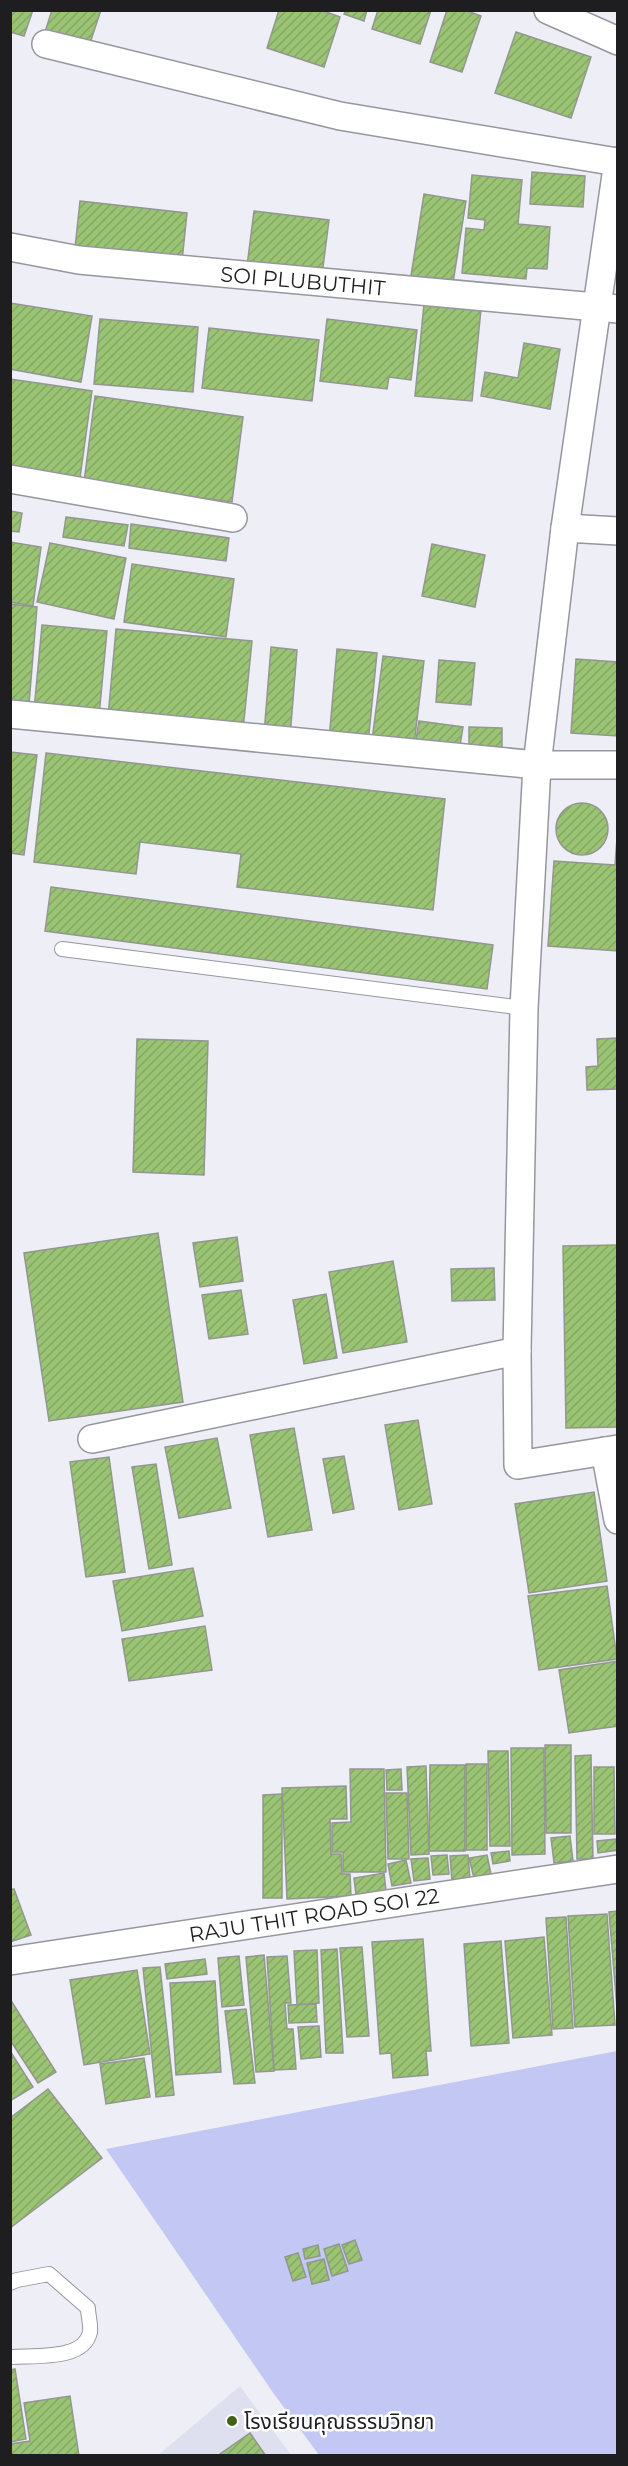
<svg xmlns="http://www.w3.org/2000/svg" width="628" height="2466" font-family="Montserrat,'Noto Sans Thai',sans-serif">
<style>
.built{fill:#dee0ef}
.green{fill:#c2c7f3}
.building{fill:url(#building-hatch);stroke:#939791;stroke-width:1.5}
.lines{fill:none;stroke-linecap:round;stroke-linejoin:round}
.service-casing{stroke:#96979e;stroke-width:16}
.minor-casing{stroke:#96979e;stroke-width:30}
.service{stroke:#fff;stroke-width:14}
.minor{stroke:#fff;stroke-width:27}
.poi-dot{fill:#406218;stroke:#fff;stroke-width:2}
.labels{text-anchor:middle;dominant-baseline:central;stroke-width:5;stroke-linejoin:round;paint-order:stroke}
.street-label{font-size:21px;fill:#1e1e21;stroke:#fff}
.poi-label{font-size:21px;fill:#1e1e21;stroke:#fff;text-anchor:start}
</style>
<defs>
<pattern id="building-hatch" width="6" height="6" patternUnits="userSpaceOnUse" patternTransform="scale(1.5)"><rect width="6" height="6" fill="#9ac373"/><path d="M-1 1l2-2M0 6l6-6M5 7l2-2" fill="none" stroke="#84a763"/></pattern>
</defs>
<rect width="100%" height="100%" fill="#edeef6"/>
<path class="built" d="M240,2386L291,2455L157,2456Z"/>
<path class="green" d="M617,2051V2455H319L274,2394L106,2149Z"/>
<g class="building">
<path d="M10,10H33L24,36L10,32Z"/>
<path d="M52,10H101L89,46L45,32Z"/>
<path d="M279,10H321L340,17L324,67L267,48Z"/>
<path d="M346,10H367L364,21L344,14Z"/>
<path d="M378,10H431L420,44L372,29Z"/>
<path d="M447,10H465L481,16L462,72L430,62Z"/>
<path d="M516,32L591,57L571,118L495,93Z"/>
<path d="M532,172L585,176L583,207L530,204Z"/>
<path d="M472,175L522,180L518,224L550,227L547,269L527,268L526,279L462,273L466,228L484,230L485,220L468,218Z"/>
<path d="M424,194L466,201L452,289L410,282Z"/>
<path d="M80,201L187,213L182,261L75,248Z"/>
<path d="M254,211L329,220L322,275L247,266Z"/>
<path d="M10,303L92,316L81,382L10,369Z"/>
<path d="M424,304L481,309L472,401L415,396Z"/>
<path d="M100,319L198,327L193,392L94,384Z"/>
<path d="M327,319L417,330L411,380L389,377L387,389L320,381Z"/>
<path d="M209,328L319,340L312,401L202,388Z"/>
<path d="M524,343L560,349L550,409L481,396L485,372L518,378Z"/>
<path d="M10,379L92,391L80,478L10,468Z"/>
<path d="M95,396L243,417L232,502L84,482Z"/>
<path d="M10,511L22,513L19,532L10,531Z"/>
<path d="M66,517L128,525L124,546L63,537Z"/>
<path d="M131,524L229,538L226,561L129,548Z"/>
<path d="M10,542L41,547L33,606L10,602Z"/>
<path d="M50,543L126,558L114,619L37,602Z"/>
<path d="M432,544L485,555L475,607L422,596Z"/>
<path d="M132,564L234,579L226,637L124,622Z"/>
<path d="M10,604L37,607L29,704L10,702Z"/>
<path d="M42,625L107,631L99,716L34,710Z"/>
<path d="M116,629L252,641L243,730L108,717Z"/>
<path d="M271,647L297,650L290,737L264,734Z"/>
<path d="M337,649L377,653L368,744L329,740Z"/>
<path d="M383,656L424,661L414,745L372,740Z"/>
<path d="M576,659L618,662V736L571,733Z"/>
<path d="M439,660L475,663L471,705L436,702Z"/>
<path d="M419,721L463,727L459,752L415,746Z"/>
<path d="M469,727L502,728V750L469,749Z"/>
<path d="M10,752L37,755L24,855L10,853Z"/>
<path d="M46,753L445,799L433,910L237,887L241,854L140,842L136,874L34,862Z"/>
<circle cx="582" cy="829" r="26"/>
<path d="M618,824V951L548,946L554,861L615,865Z"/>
<path d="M51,887L493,945L487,989L45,931Z"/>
<path d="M618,1038V1089L587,1090L586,1067L598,1066L597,1039Z"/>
<path d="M137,1039L208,1041L204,1175L133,1172Z"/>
<path d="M158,1233L183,1402L49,1421L24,1253Z"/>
<path d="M237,1237L243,1281L200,1287L193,1243Z"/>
<path d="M618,1245V1427L566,1428L563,1246Z"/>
<path d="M393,1261L407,1342L343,1353L329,1272Z"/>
<path d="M494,1268L495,1300L452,1301L451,1269Z"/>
<path d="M241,1290L248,1334L209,1339L202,1295Z"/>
<path d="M326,1294L337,1358L304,1364L293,1300Z"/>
<path d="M418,1420L432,1504L399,1510L385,1425Z"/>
<path d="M294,1428L312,1530L268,1537L250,1435Z"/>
<path d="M217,1438L231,1508L179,1518L165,1447Z"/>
<path d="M344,1456L354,1509L333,1513L323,1459Z"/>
<path d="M109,1457L125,1572L86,1577L70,1462Z"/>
<path d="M156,1464L172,1565L149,1569L132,1467Z"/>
<path d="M594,1492L607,1581L529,1593L515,1504Z"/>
<path d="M193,1568L203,1616L122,1631L113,1581Z"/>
<path d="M607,1586L617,1659L539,1670L528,1596Z"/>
<path d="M205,1626L212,1670L129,1681L122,1639Z"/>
<path d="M618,1661V1726L569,1733L559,1670Z"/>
<path d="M545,1745H571V1833H546Z"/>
<path d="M511,1748H544L545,1854L512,1855Z"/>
<path d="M488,1751H508L510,1846H490Z"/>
<path d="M591,1755L593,1859H577L575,1756Z"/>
<rect x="466" y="1764" width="21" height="86"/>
<path d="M430,1765H465V1851H429Z"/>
<path d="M426,1766L429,1854L411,1855L407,1767Z"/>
<path d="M594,1767H614L615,1834H594Z"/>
<path d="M350,1769H384L386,1872H343V1852H332V1823L351,1822Z"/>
<path d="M401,1769L402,1790H387L386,1770Z"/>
<path d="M346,1786L347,1819H330L331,1854H341L342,1874H350L351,1896L287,1899L282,1788Z"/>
<path d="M386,1793H407L409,1859H388Z"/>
<path d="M282,1794V1898H263V1795Z"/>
<path d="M570,1836L573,1861L554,1863L551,1838Z"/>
<path d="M616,1839L618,1850L598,1853L597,1841Z"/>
<path d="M509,1851L510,1861L493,1864L491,1853Z"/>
<path d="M447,1855L449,1874L433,1875L431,1856Z"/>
<path d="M468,1855L470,1879L452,1881L450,1856Z"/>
<path d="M487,1855L491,1874L474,1878L469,1858Z"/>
<path d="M428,1858L430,1879L414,1881L411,1859Z"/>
<path d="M406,1860L411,1883L392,1886L388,1864Z"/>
<path d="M384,1873L386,1891L356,1895L354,1878Z"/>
<path d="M14,1889L31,1935L10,1942V1890Z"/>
<path d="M618,1911V2021L609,1912Z"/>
<path d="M607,1914L615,2025L575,2027L568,1916Z"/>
<path d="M566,1917L573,2028L553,2029L546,1918Z"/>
<path d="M544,1937L552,2035L513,2038L505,1941Z"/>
<path d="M423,1939L431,2051H426L428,2075L393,2078L391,2053L380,2054L372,1942Z"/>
<path d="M501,1941L509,2043L471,2046L464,1944Z"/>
<path d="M362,1947L369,2036L347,2037L340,1948Z"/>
<path d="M337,1949L343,2053H326L321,1950Z"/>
<path d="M317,1950L319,2003L297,2005L294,1951Z"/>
<path d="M264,1955L274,2071L256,2072L246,1957Z"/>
<path d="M239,1956L244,2005L222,2007L218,1958Z"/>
<path d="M287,1956L291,2003H285L287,2029H293L296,2069L274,2070L267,1957Z"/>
<path d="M205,1959L207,1974L167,1979L165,1964Z"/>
<path d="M160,1967L174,2095L156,2097L143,1968Z"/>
<path d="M137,1970L150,2054L84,2065L70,1980Z"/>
<path d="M215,1981L221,2072L176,2075L170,1983Z"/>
<path d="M10,1999L56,2072L38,2083L10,2040Z"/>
<path d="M316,2004L317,2022L289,2023L288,2005Z"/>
<path d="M246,2009L255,2083L234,2084L225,2011Z"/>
<path d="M319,2026L321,2057L301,2059L298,2027Z"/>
<path d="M10,2051L33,2087L10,2101Z"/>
<path d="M144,2058L150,2097L106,2104L100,2064Z"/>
<path d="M48,2089L102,2158L10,2228V2118Z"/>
<path d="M355,2240L362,2260L349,2264L342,2245Z"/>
<path d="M339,2244L348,2271L332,2276L324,2249Z"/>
<path d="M318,2245L320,2256L305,2259L303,2249Z"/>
<path d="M298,2253L306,2277L293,2281L285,2257Z"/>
<path d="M324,2259L329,2280L312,2284L307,2263Z"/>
<path d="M15,2369L26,2439L10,2442V2370Z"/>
<path d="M70,2396L79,2456H10V2444L30,2441L24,2403Z"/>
<path d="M250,2433L266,2456H221L220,2454Z"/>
</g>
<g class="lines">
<defs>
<g id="service">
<path d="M62,949L524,1008"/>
<path d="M10,2283L17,2280L49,2274L88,2308C88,2315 91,2325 90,2332C84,2361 34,2355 10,2357"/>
</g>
<g id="minor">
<path d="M548,10L618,41"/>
<path d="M46,44L340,116L617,162"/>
<path d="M618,161L565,528L537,765L524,1008L517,1351L518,1465L618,1449"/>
<path d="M10,247L79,260L618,309"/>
<path d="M10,479L233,518"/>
<path d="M565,528L618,531"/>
<path d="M10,714L537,765H618"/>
<path d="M92,1439L517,1351"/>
<path d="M605,1451L618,1520"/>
<path d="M10,1961L618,1869"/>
</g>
</defs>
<use href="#service" class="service-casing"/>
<use href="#minor" class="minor-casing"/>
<use href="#service" class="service"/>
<use href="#minor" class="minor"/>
</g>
<circle class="poi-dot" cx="232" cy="2421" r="6"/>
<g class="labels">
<g class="street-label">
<text transform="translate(303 281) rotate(5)">SOI PLUBUTHIT</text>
<text transform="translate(314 1915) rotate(-9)">RAJU THIT ROAD SOI 22</text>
</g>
<g class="poi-label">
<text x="244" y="2421">โรงเรียนคุณธรรมวิทยา</text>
</g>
</g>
<rect width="628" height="2466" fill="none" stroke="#1e1e21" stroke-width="24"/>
</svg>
